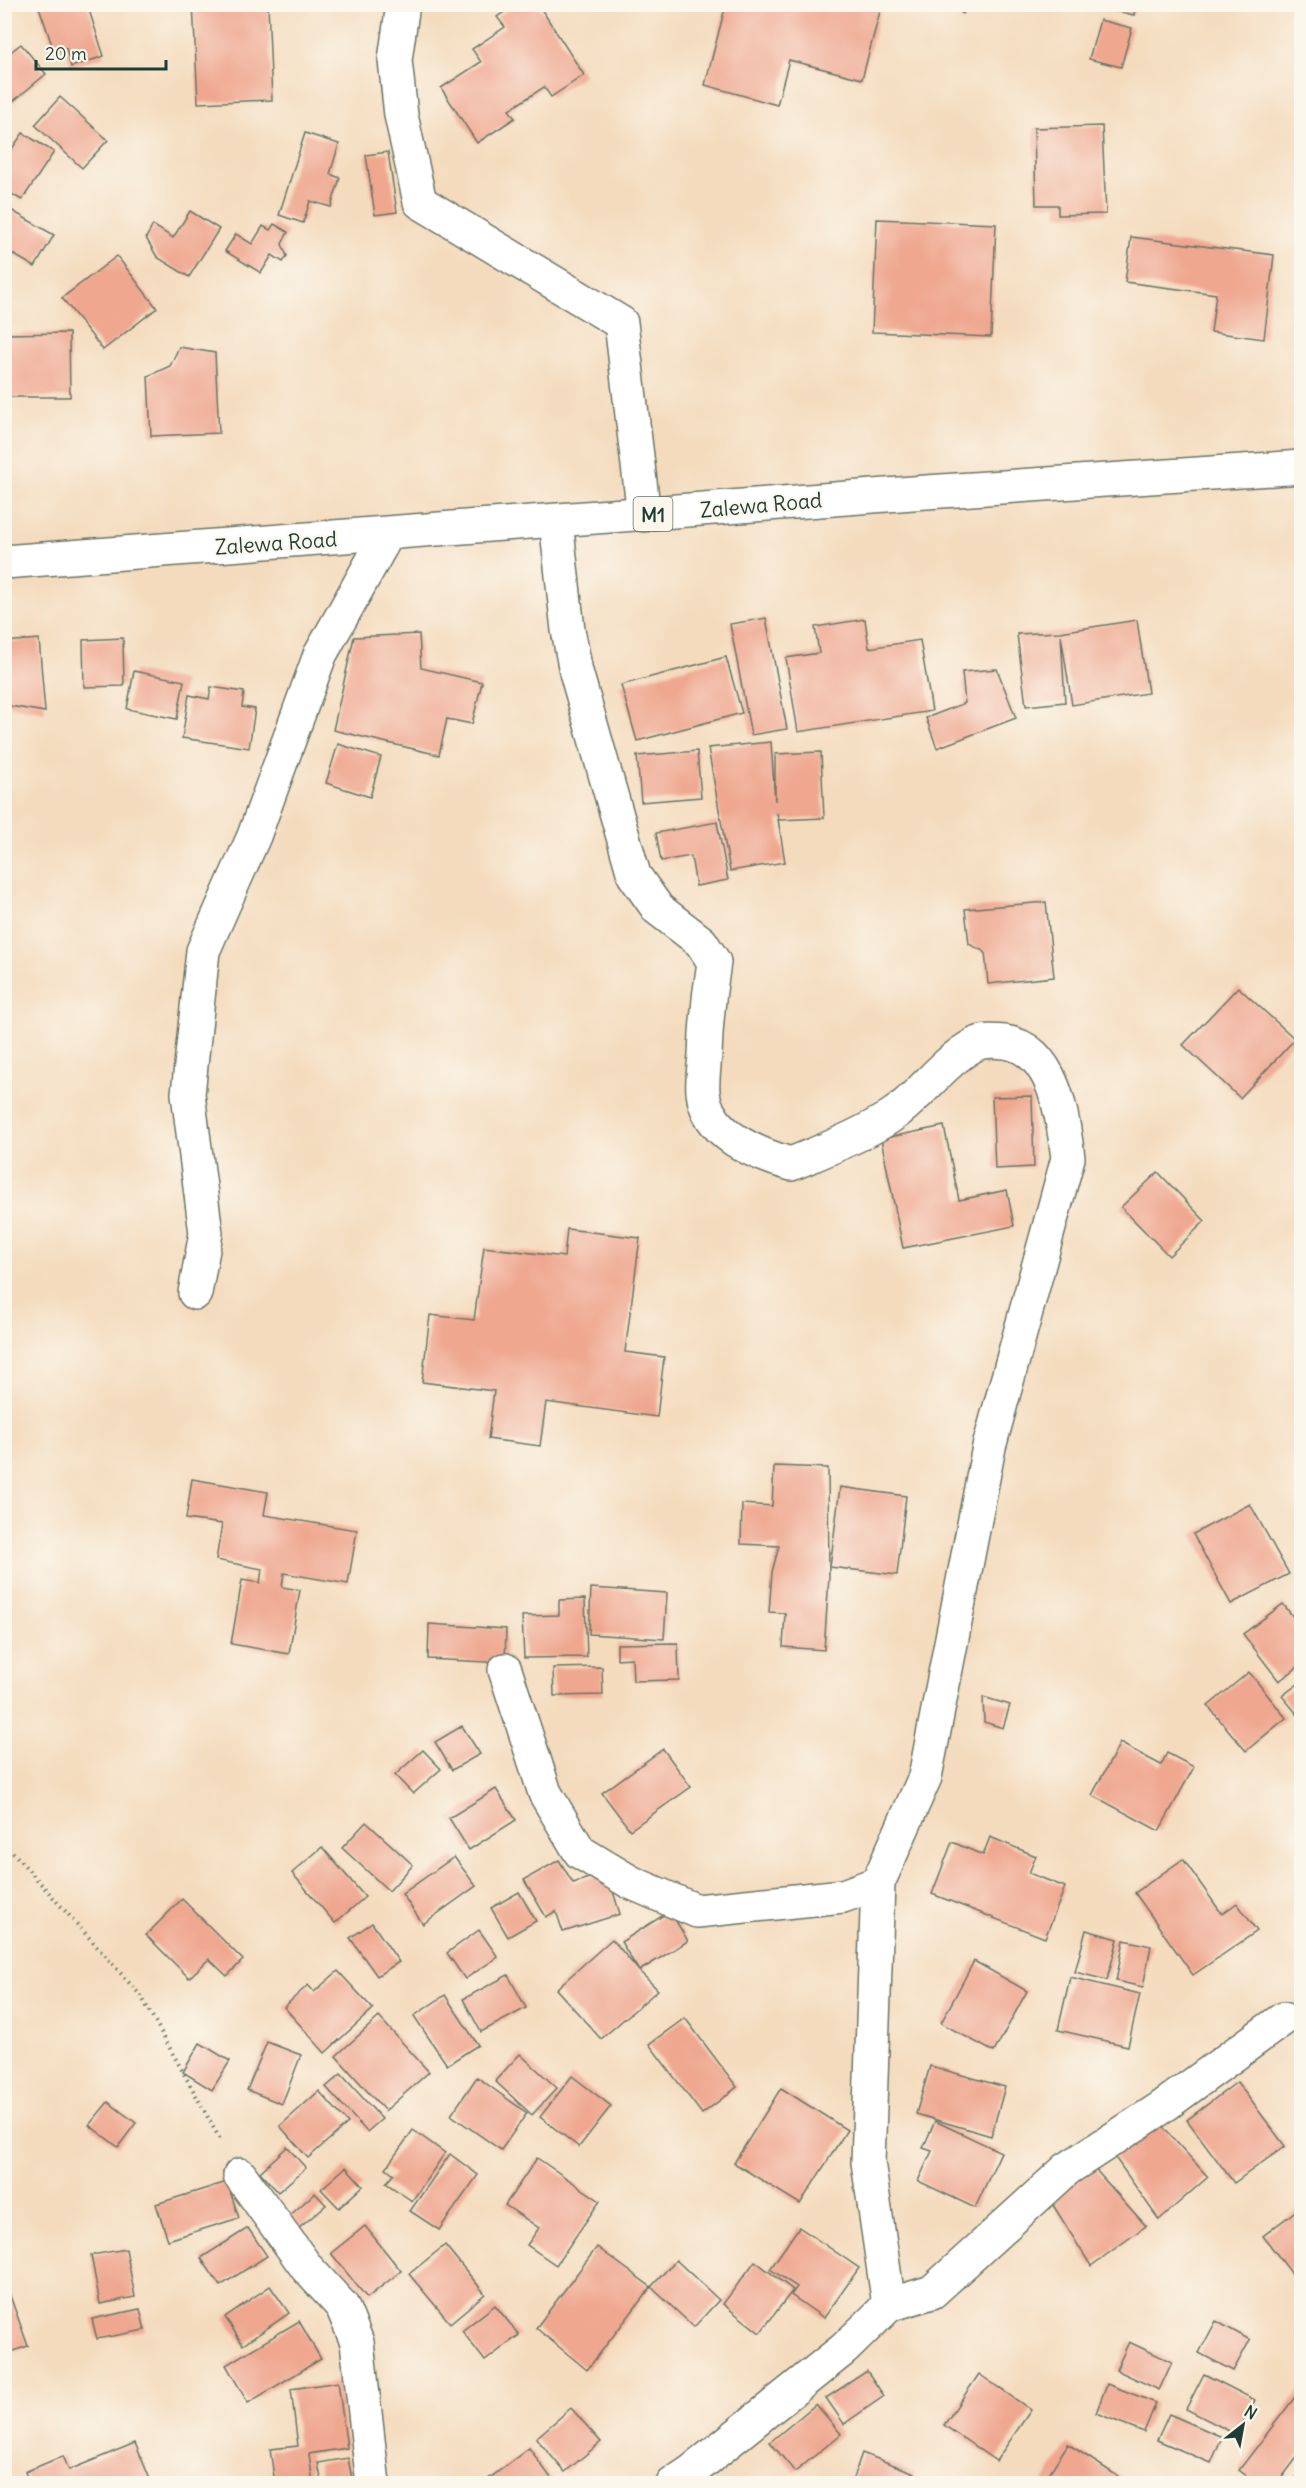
<svg xmlns="http://www.w3.org/2000/svg" width="1306" height="2488" font-family="Delius,sans-serif">
<style>
.building{fill:#efa790}
.lines{fill:none;stroke-linecap:round;stroke-linejoin:round}
.minor-casing{stroke:#6a7464;stroke-width:36}
.trunk-casing{stroke:#6a7464;stroke-width:36}
.path{stroke:#6a7464;stroke-width:4;stroke-dasharray:1.5 4.5;stroke-linecap:butt}
.minor{stroke:#fff;stroke-width:33}
.trunk{stroke:#fff;stroke-width:33}
.labels{text-anchor:middle;dominant-baseline:central;stroke-width:4.5;stroke-linejoin:round;paint-order:stroke}
.shield{fill:#fbf7ec;stroke:#61756b;stroke-width:1.5}
.shield-label{font-size:20px;font-weight:bold;fill:#1f3d34}
.street-label{font-size:21px;fill:#1f3d34;stroke:#fbf7ec}
</style>
<rect width="100%" height="100%" fill="#fbf7ec"/>
<filter id="ink" filterUnits="userSpaceOnUse"><feTurbulence type="fractalNoise" baseFrequency=".0167" numOctaves="2"/><feDisplacementMap in="SourceGraphic" scale="12" xChannelSelector="R" yChannelSelector="G"/><feConvolveMatrix kernelMatrix="1 2 1 2 8 2 1 2 1" color-interpolation-filters="sRGB"/></filter>
<filter id="wash" filterUnits="userSpaceOnUse"><feTurbulence type="fractalNoise" baseFrequency=".008" numOctaves="4" result="noise"/><feDisplacementMap in="SourceGraphic" scale="24" xChannelSelector="R" yChannelSelector="G"/><feGaussianBlur stdDeviation="1.35" result="paint"/><feColorMatrix in="noise" values="0 0 0 0 0 0 0 0 0 0 0 0 0 0 0 0 0 1.4 0 .05"/><feComposite in="paint" operator="in"/></filter>
<g filter="url(#wash)">
<rect width="100%" height="100%" fill="#f4dbbe"/>
<g id="blocks">
<g class="building">
<path d="M38,4H87L104,56L71,67L66,48L54,51Z"/>
<path d="M193,4H268L272,100L198,103Z"/>
<path d="M516,4H538L584,75L551,97L544,87L509,110L515,118L477,143L441,88L481,62L472,49L505,27L497,17Z"/>
<path d="M726,4H882L862,79L789,60L777,105L705,85Z"/>
<path d="M948,4H969L963,14Z"/>
<path d="M1105,4H1136L1134,15L1104,9Z"/>
<path d="M1100,20L1132,28L1121,67L1089,59Z"/>
<path d="M21,44L46,74L4,109V57Z"/>
<path d="M60,97L108,140L82,168L35,125Z"/>
<path d="M1102,126L1106,214L1058,215V205H1036L1034,128Z"/>
<path d="M23,133L54,152L22,200L4,190V160Z"/>
<path d="M305,133L339,144L330,174L340,178L331,207L310,201L303,223L279,215Z"/>
<path d="M388,152L397,212L375,215L366,155Z"/>
<path d="M4,206L54,235L35,267L4,249Z"/>
<path d="M190,211L219,229L189,277L157,257L146,238L153,225L173,238Z"/>
<path d="M877,219L996,224L991,337L872,332Z"/>
<path d="M274,224L288,232L282,244L287,256L283,262L272,255L261,273L225,251L236,234L252,244L263,226L270,230Z"/>
<path d="M1131,237L1274,255L1264,339L1211,332L1216,294L1125,282Z"/>
<path d="M117,256L157,308L103,350L62,298Z"/>
<path d="M69,333L70,397H4V334Z"/>
<path d="M179,347L215,353L219,433L151,436L148,376L170,366Z"/>
<path d="M766,618L787,729L751,735L730,624Z"/>
<path d="M865,619L869,648L920,640L932,711L798,732L786,658L819,653L815,627Z"/>
<path d="M1137,620L1148,693L1072,705L1061,635L1065,702L1026,706L1017,634L1060,632Z"/>
<path d="M419,634L421,668L482,682L472,724L447,719L439,755L333,730L354,637Z"/>
<path d="M123,638L124,686L84,687L83,640Z"/>
<path d="M39,639L45,712L4,705V642Z"/>
<path d="M726,657L742,713L637,741L621,685Z"/>
<path d="M997,669L1016,718L937,748L926,718L965,703L962,672Z"/>
<path d="M134,671L184,681L177,719L127,709Z"/>
<path d="M211,687L244,692L242,707L255,709L249,748L182,738L189,695L209,699Z"/>
<path d="M771,742L775,801V754L821,752L824,818L779,820L777,813L785,862L730,871L708,748Z"/>
<path d="M338,744L381,757L370,797L326,783Z"/>
<path d="M697,751L701,797L641,802L637,756Z"/>
<path d="M717,822L728,880L696,886L691,856L661,861L656,833Z"/>
<path d="M1046,902L1054,977L988,984L985,952L969,944L965,909Z"/>
<path d="M1238,987L1295,1039L1240,1098L1183,1045Z"/>
<path d="M1032,1096L1034,1167L995,1169L992,1097Z"/>
<path d="M944,1126L959,1200L1007,1190L1014,1226L903,1248L881,1139Z"/>
<path d="M1158,1172L1205,1221L1169,1256L1121,1207Z"/>
<path d="M567,1229L640,1238L625,1352L664,1357L657,1417L546,1402L540,1446L488,1439L494,1391L422,1382L430,1315L474,1320L484,1247L564,1257Z"/>
<path d="M774,1466L828,1468L829,1577L824,1650L783,1647L785,1613L769,1612L772,1572L779,1546L741,1544L742,1504L772,1506Z"/>
<path d="M192,1479L268,1492L264,1515L357,1530L348,1584L284,1573L282,1587L300,1590L289,1654L231,1644L242,1580L260,1583L262,1569L216,1560L222,1524L186,1519Z"/>
<path d="M840,1487L906,1496L897,1575L830,1567Z"/>
<path d="M1250,1504L1289,1574L1231,1604L1193,1534Z"/>
<path d="M591,1588L667,1593L664,1639L589,1634Z"/>
<path d="M585,1599L587,1657L524,1658L522,1616L559,1615V1600Z"/>
<path d="M1283,1604L1302,1628V1664L1279,1681L1243,1634Z"/>
<path d="M429,1624L506,1629L505,1663L428,1659Z"/>
<path d="M678,1643L679,1680L633,1681L632,1658L617,1659V1644Z"/>
<path d="M602,1667L603,1695L554,1696L553,1668Z"/>
<path d="M1249,1672L1286,1718L1246,1751L1208,1706Z"/>
<path d="M1302,1681V1720L1282,1696Z"/>
<path d="M983,1697L1010,1705L1003,1728L984,1722Z"/>
<path d="M462,1726L480,1754L452,1770L435,1742Z"/>
<path d="M1120,1743L1161,1765L1167,1753L1194,1767L1159,1831L1092,1795Z"/>
<path d="M663,1749L691,1787L630,1830L602,1793Z"/>
<path d="M423,1750L441,1769L413,1794L395,1775Z"/>
<path d="M496,1789L516,1820L469,1850L449,1818Z"/>
<path d="M366,1822L413,1865L389,1891L342,1848Z"/>
<path d="M990,1837L1036,1856L1029,1873L1065,1887L1045,1938L932,1894L952,1842L983,1855Z"/>
<path d="M322,1847L365,1897L335,1923L292,1873Z"/>
<path d="M454,1857L476,1886L423,1924L402,1894Z"/>
<path d="M1183,1859L1222,1914L1237,1903L1257,1931L1193,1975L1135,1893Z"/>
<path d="M559,1860L573,1883L607,1872L620,1914L563,1932L556,1911L546,1917L524,1880Z"/>
<path d="M519,1892L536,1921L508,1937L491,1908Z"/>
<path d="M182,1899L243,1960L227,1976L209,1959L189,1978L146,1935Z"/>
<path d="M670,1911L688,1941L639,1971L658,1990L601,2039L556,1989L612,1939L639,1971L621,1942Z"/>
<path d="M372,1923L399,1962L377,1976L350,1938Z"/>
<path d="M479,1930L498,1957L465,1979L447,1953Z"/>
<path d="M1086,1930L1118,1939L1107,1980L1075,1972Z"/>
<path d="M1124,1940L1151,1946L1143,1987L1116,1981Z"/>
<path d="M974,1961L1027,1991L994,2052L941,2023Z"/>
<path d="M338,1971L373,2009L325,2053L284,2007L308,1985L314,1992Z"/>
<path d="M508,1975L526,2008L481,2032L463,1999Z"/>
<path d="M1070,1977L1140,1994L1128,2046L1058,2030Z"/>
<path d="M445,1995L478,2045L447,2065L414,2016Z"/>
<path d="M379,2017L429,2072L385,2111L336,2056Z"/>
<path d="M685,2018L737,2087L702,2114L649,2044Z"/>
<path d="M267,2042L301,2055L282,2104L247,2090Z"/>
<path d="M200,2043L230,2061L212,2090L183,2072Z"/>
<path d="M520,2054L557,2088L532,2115L495,2081Z"/>
<path d="M930,2066L1005,2087L991,2136L916,2114Z"/>
<path d="M341,2074L382,2119L367,2132L326,2087Z"/>
<path d="M572,2076L611,2106L579,2147L540,2117Z"/>
<path d="M477,2077L527,2113L501,2150L451,2115Z"/>
<path d="M1237,2082L1285,2146L1234,2183L1187,2120Z"/>
<path d="M781,2088L847,2130L800,2204L734,2163Z"/>
<path d="M319,2091L348,2123L308,2158L280,2126Z"/>
<path d="M108,2102L136,2123L118,2147L89,2125Z"/>
<path d="M935,2121L1001,2152L975,2208L918,2181L932,2151L923,2148Z"/>
<path d="M1160,2124L1208,2177L1159,2220L1114,2156Z"/>
<path d="M413,2130L445,2153L412,2201L386,2183L394,2174L386,2168Z"/>
<path d="M287,2147L306,2168L278,2192L260,2172Z"/>
<path d="M450,2154L478,2175L439,2230L410,2211Z"/>
<path d="M537,2158L600,2201L556,2265L527,2245L539,2228L505,2205Z"/>
<path d="M346,2167L363,2186L339,2208L321,2189Z"/>
<path d="M1095,2169L1146,2226L1091,2266L1048,2197Z"/>
<path d="M227,2182L239,2218L168,2240L156,2204Z"/>
<path d="M315,2193L326,2205L298,2229L287,2218Z"/>
<path d="M1302,2206V2273L1295,2278L1263,2236Z"/>
<path d="M365,2226L401,2271L367,2298L331,2253Z"/>
<path d="M799,2227L859,2268L824,2318L791,2295L797,2287L770,2269Z"/>
<path d="M248,2228L267,2256L220,2286L201,2258Z"/>
<path d="M445,2245L485,2294L450,2323L409,2274Z"/>
<path d="M597,2247L651,2287L587,2370L536,2328Z"/>
<path d="M126,2249L135,2297L100,2304L91,2255Z"/>
<path d="M676,2260L719,2300L694,2327L651,2287Z"/>
<path d="M755,2261L793,2290L760,2333L723,2304Z"/>
<path d="M270,2286L289,2313L243,2345L225,2317Z"/>
<path d="M8,2290L28,2346L4,2354V2292Z"/>
<path d="M495,2305L519,2335L485,2361L462,2331Z"/>
<path d="M140,2309L145,2330L97,2339L92,2319Z"/>
<path d="M299,2321L321,2359L248,2403L226,2365Z"/>
<path d="M1216,2321L1250,2340L1233,2371L1199,2353Z"/>
<path d="M1129,2342L1172,2362L1159,2390L1116,2370Z"/>
<path d="M867,2371L884,2396L844,2424L826,2398Z"/>
<path d="M979,2374L1031,2410L996,2461L944,2425Z"/>
<path d="M1204,2374L1255,2400L1237,2435L1186,2409Z"/>
<path d="M338,2382L347,2448L309,2454L313,2484H275L270,2449L298,2446L291,2389Z"/>
<path d="M1107,2384L1156,2403L1144,2432L1096,2413Z"/>
<path d="M1302,2388V2451L1277,2484H1257L1239,2470Z"/>
<path d="M816,2404L841,2434L795,2472L770,2442Z"/>
<path d="M571,2408L601,2442L565,2472L536,2438Z"/>
<path d="M1169,2414L1222,2437L1211,2463L1157,2440Z"/>
<path d="M135,2443L152,2484H30L25,2472L63,2456L69,2470Z"/>
<path d="M1068,2444L1130,2484H1049L1044,2481Z"/>
<path d="M529,2448L554,2482L488,2484L486,2481Z"/>
<path d="M862,2453L915,2473L911,2484H851Z"/>
<path d="M348,2458L353,2484H322L318,2463Z"/>
<path d="M1302,2471V2484H1291Z"/>
</g>
</g>
</g>
<g filter="url(#ink)">
<use href="#blocks" fill-opacity="0" stroke="#6a7464" stroke-width="1.5"/>
<g class="lines">
<defs>
<g id="minor">
<path d="M403,4L395,60L401,115L420,202L621,323L644,515"/>
<path d="M556,521L568,630L576,672L634,875L658,909L701,942L714,962C709,993 706,1023 705,1055C704,1067 702,1080 703,1092C707,1135 756,1154 791,1164C821,1152 869,1132 894,1114C922,1094 943,1062 974,1045C983,1040 995,1041 1005,1042C1055,1049 1063,1119 1068,1158L989,1447L925,1777L878,1883L868,2162L889,2305"/>
<path d="M195,1293L206,1233L188,1094L203,951L254,836L320,655L387,535"/>
<path d="M505,1670L545,1793L580,1852L630,1882L697,1911L843,1896L878,1883"/>
<path d="M240,2175L307,2268L342,2306L357,2342L373,2484"/>
<path d="M673,2484L692,2471L844,2349L889,2305L932,2292L1067,2169L1161,2108L1283,2019"/>
</g>
<path id="trunk" d="M4,562L926,492L1302,467"/>
</defs>
<use href="#minor" class="minor-casing"/>
<use href="#trunk" class="trunk-casing"/>
<path class="path" d="M4,1824L9,1848L141,1996L221,2141"/>
<use href="#minor" class="minor"/>
<use href="#trunk" class="trunk"/>
</g>
</g>
<g class="labels">
<rect class="shield" x="633.5" y="497" width="39" height="34" rx="4.5"/>
<g class="shield-label">
<text x="653" y="514">M1</text>
</g>
<g class="street-label">
<text transform="translate(761 505) rotate(-5)">Zalewa Road</text>
<text transform="translate(276 543) rotate(-4)">Zalewa Road</text>
</g>
</g>
<rect width="1306" height="2488" fill="none" stroke="#fbf7ec" stroke-width="24"/>
<g transform="translate(1243 2425) rotate(31)" stroke="#fbf7ec" stroke-width="4.5" paint-order="stroke">
<path d="M0-4.5L10 22L0 15L-10 22Z" fill="#1f3d34"/>
<text y="-9" font-size="16" font-weight="bold" text-anchor="middle" fill="#1f3d34">N</text>
</g>
<path d="M36 60v9h130v-9" fill="none" stroke="#1f3d34" stroke-width="3"/>
<text x="45" y="60" font-size="18" fill="#1f3d34" stroke="#fbf7ec" stroke-width="4.5" paint-order="stroke">20 m</text>
</svg>
